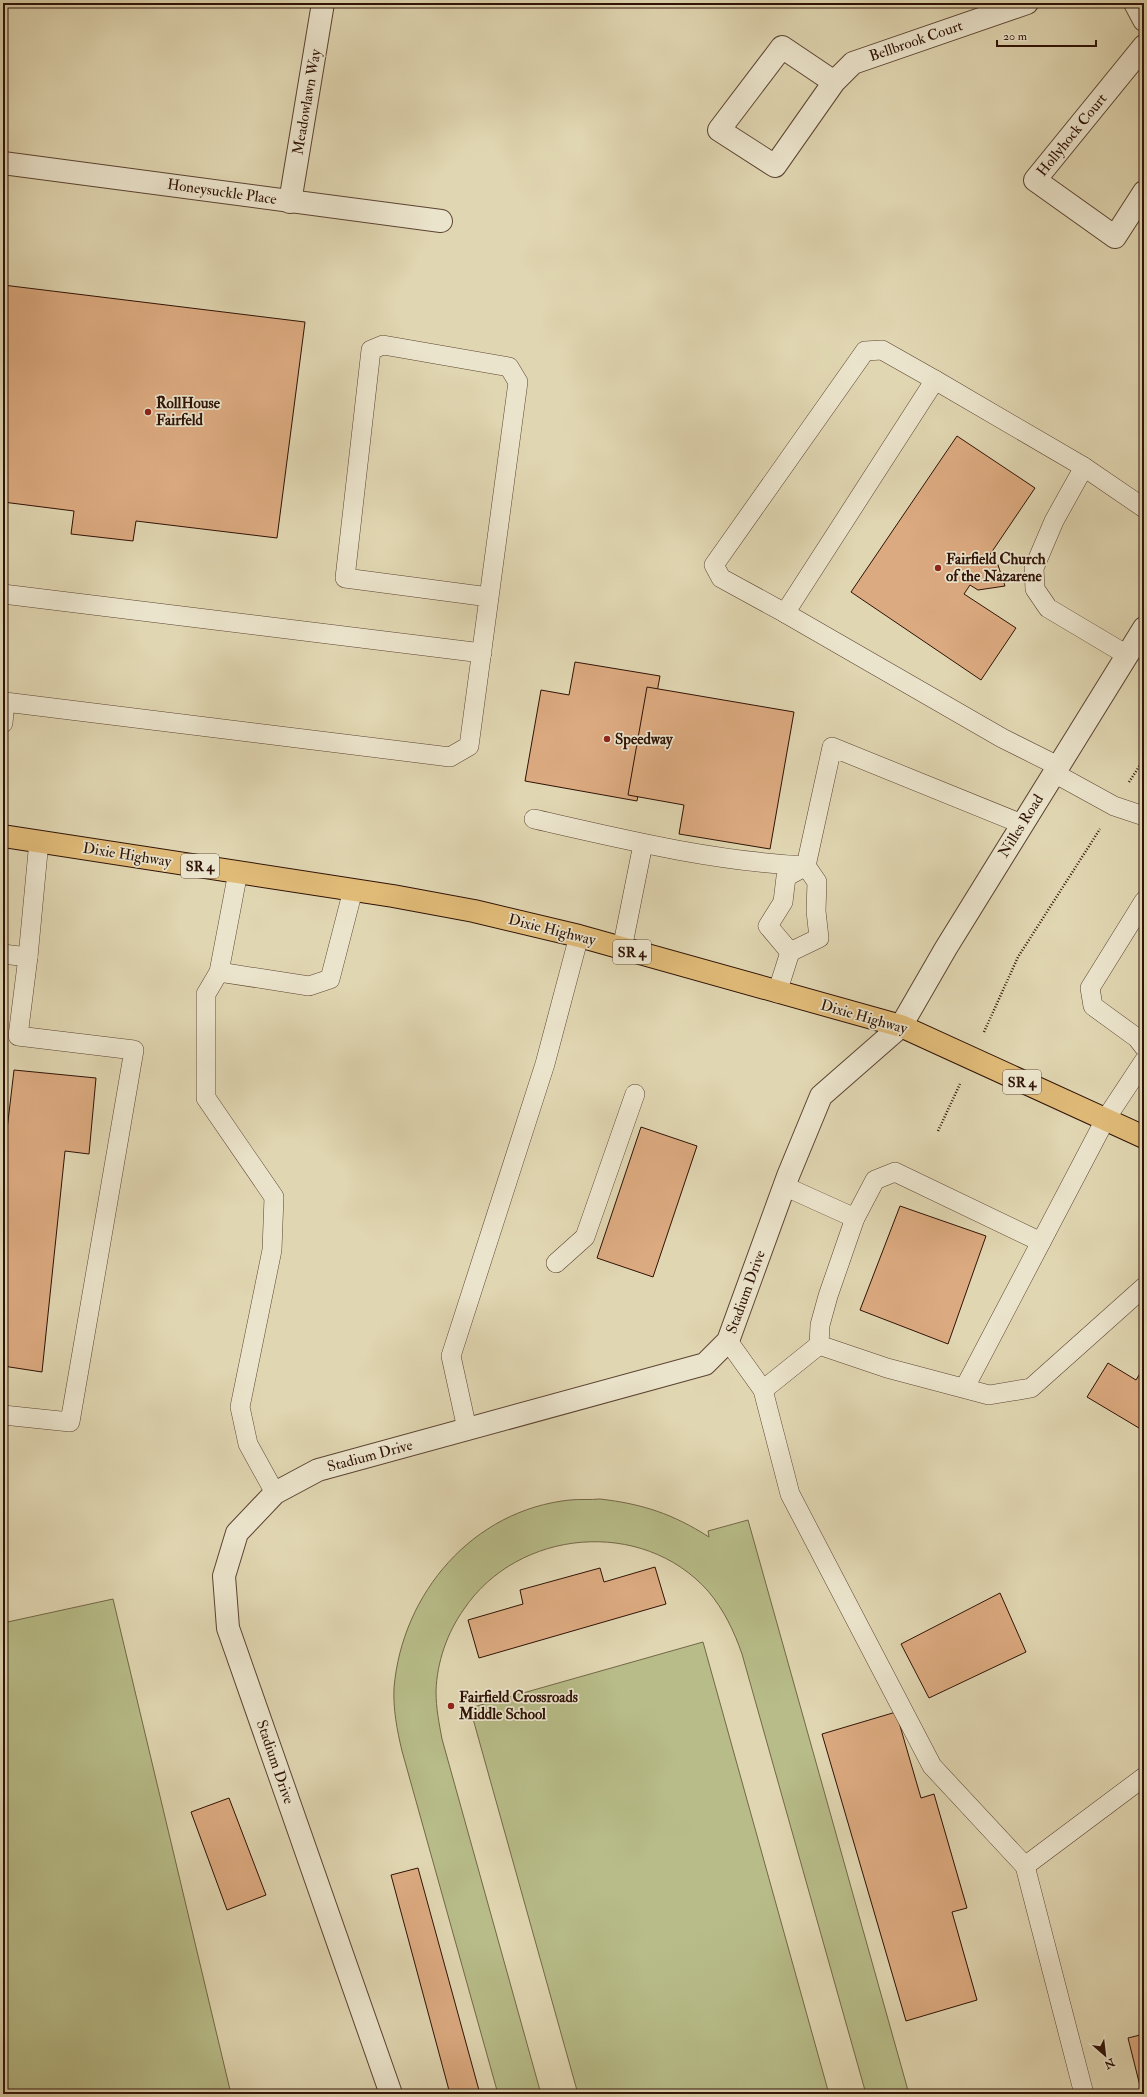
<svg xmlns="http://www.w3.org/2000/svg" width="1147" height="2097" font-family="'IM FELL Double Pica',serif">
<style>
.green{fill:#b7bc88;stroke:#736747}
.building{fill:#dcaa80;stroke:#2f1206}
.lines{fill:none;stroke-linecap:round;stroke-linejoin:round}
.service-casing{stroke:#5b4331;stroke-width:20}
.minor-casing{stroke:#5b4331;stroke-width:24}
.tertiary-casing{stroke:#5b4331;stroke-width:24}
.primary-casing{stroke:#2f1206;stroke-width:24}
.path{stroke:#2f1206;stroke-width:2.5;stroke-dasharray:1 2;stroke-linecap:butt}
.service{stroke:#ebe4cc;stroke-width:19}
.minor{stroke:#ebe4cc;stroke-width:22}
.tertiary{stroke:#ebe4cc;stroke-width:22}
.primary{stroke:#e0bb78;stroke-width:22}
.poi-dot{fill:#8f2418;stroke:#ebe4cc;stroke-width:1.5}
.labels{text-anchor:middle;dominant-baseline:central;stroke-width:3.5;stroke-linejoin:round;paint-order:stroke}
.shield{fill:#ebe4cc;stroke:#675141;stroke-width:1}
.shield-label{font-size:14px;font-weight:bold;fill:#2f1206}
.street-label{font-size:15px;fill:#2f1206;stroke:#ebe4cc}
.poi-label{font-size:15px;font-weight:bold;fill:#2f1206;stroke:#ebe4cc;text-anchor:start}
</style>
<rect width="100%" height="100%" fill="#e0d6b1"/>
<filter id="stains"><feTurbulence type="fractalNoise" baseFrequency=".005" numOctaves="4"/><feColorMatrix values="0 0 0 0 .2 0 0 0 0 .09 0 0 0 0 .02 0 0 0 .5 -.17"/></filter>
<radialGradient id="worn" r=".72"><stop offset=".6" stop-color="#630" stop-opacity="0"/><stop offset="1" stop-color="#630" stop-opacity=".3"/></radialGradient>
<g class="green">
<path d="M600,1499C643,1504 673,1514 709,1537L708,1531L748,1520L909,2094H866L742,1654C734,1631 724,1610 708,1591C642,1517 518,1529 464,1609C447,1633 437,1662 436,1691C436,1708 439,1723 442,1739L541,2094H498L402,1751C397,1730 393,1709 394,1688C402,1593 473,1510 570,1500C580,1499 590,1500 600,1499Z"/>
<path d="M113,1599L231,2094H3V1623Z"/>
<path d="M703,1642L829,2094H578L470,1708Z"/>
</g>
<g class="building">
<path d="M3,285L305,322L277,538L136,521L133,541L71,534L74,511L3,502Z"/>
<path d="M957,436L1035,488L989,556L997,562L1005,586L978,590L970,585L964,594L1016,628L981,680L851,592Z"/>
<path d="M575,662L660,676L637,801L525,781L541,690L569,695Z"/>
<path d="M647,687L794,712L770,849L679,834L684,805L628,795Z"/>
<path d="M14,1070L96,1078L89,1154L65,1151L42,1372L3,1366V1164Z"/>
<path d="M641,1127L697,1146L653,1277L597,1258Z"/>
<path d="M900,1206L986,1236L948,1344L860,1310Z"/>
<path d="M1108,1363L1136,1380L1144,1367V1431L1087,1397Z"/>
<path d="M655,1567L666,1604L479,1658L468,1620L523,1604L520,1590L600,1568L604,1582Z"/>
<path d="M1000,1593L1026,1652L929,1698L901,1644Z"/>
<path d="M896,1712L921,1798L934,1794L967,1908L952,1912L977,2000L906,2021L822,1734Z"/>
<path d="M229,1798L266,1895L227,1910L191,1812Z"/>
<path d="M418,1868L480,2094H450L391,1875Z"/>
<path d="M1144,2034V2094H1142L1128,2038Z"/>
</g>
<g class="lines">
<defs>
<g id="service">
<path d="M1084,467L1054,521L1034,568L1035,589L1048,608L1127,655"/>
<path d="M3,594L482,653"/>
<path d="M785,613L721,578L714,565L865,351L882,350L935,380"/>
<path d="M3,723L5,702L450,757L469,746L518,382L509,367L383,345L371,350L345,578L489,597"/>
<path d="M1058,766L1002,738L785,613L935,380L1084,467L1144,508"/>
<path d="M1054,773L1114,806L1144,816"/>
<path d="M534,819C626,840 712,861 806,866"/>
<path d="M806,866L786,877L783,902L768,926L790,952L819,938L816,911L817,882L806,866L832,747L1022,824"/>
<path d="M238,872L219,972L206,994V1098L274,1197L272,1250L240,1407L248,1444L275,1493"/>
<path d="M1144,901L1090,988L1093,1006L1137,1038L1144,1047"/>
<path d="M622,949L643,844"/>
<path d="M3,954L28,957"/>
<path d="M219,972L309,986L330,979L353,890"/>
<path d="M777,993L790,952"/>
<path d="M784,1186L855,1218"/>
<path d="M1041,1242L895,1172L875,1180L855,1218L828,1296L820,1325L819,1345L887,1368L989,1395L1031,1388L1144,1287"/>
<path d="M556,1263L585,1237L635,1094"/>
<path d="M728,1341L763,1390L790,1494L932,1766L1025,1866L1144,1777"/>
<path d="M965,1387L1105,1120L1144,1061"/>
<path d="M763,1390L819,1345"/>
<path d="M3,1415L70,1422L134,1050L18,1036L28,957L39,841"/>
<path d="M467,1429L451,1356L545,1064L579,936"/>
<path d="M1025,1866L1084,2094"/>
</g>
<g id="minor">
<path d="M1135,3L1144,20"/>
<path d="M1144,46L1035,180L1115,237L1144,192"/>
<path d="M834,82L782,47L719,130L775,166L834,82L853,63L1027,3"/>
<path d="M3,163L441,221"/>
<path d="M290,202L323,3"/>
<path d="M391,2094L228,1628L224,1576L237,1533L275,1493L318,1470L705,1364L728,1341L788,1176L821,1096L901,1026"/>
</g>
<path id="tertiary" d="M901,1026L946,948L1144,628"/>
<path id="primary" d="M3,836L393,896L474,911L579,936L901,1026L1144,1137"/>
</defs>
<use href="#service" class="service-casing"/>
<use href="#minor" class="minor-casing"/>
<use href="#tertiary" class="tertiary-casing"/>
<use href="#primary" class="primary-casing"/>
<g class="path">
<path d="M1129,782L1144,759"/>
<path d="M984,1032L1018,957L1100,829"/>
<path d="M938,1131L960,1084"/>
</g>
<use href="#service" class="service"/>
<use href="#minor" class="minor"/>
<use href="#tertiary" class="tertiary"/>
<use href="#primary" class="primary"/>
</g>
<g class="poi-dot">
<circle cx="148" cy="412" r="4"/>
<circle cx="938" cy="568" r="4"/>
<circle cx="607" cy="739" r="4"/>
<circle cx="451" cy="1706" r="4"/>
</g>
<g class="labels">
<g class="shield">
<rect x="181" y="854" width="38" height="24" rx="3"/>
<rect x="613" y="940" width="38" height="24" rx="3"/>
<rect x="1003" y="1070" width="38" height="24" rx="3"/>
</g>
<g class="shield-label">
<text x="200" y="866">SR 4</text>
<text x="632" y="952">SR 4</text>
<text x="1022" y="1082">SR 4</text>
</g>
<g class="street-label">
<text transform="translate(916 41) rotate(-19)">Bellbrook Court</text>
<text transform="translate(307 102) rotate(-80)">Meadowlawn Way</text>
<text transform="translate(1072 135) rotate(-51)">Hollyhock Court</text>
<text transform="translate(222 192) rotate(8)">Honeysuckle Place</text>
<text transform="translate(1021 826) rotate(-58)">Nilles Road</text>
<text transform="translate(127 855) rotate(9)">Dixie Highway</text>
<text transform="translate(552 930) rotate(14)">Dixie Highway</text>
<text transform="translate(864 1017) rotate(16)">Dixie Highway</text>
<text transform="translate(746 1292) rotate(-70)">Stadium Drive</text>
<text transform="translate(370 1456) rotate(-15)">Stadium Drive</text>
<text transform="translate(275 1762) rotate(71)">Stadium Drive</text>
</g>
<g class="poi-label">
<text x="156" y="403">RollHouse<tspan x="156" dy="17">Fairfeld</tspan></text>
<text x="946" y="559">Fairfield Church<tspan x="946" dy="17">of the Nazarene</tspan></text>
<text x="615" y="739">Speedway</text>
<text x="459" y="1697">Fairfield Crossroads<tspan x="459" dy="17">Middle School</tspan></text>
</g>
</g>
<rect width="1147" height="2097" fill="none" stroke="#e0d6b1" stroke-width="16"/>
<rect x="4" y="4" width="1139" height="2089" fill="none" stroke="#2f1206" stroke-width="2"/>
<rect x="8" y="8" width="1131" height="2081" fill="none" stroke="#2f1206"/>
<g transform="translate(1105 2055) rotate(152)" stroke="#ebe4cc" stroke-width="3" paint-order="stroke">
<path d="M0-3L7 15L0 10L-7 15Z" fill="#2f1206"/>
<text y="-6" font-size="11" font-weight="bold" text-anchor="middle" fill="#2f1206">N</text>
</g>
<path d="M997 40v6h99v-6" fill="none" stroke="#2f1206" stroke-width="2"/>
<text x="1003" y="40" font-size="12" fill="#2f1206" stroke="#ebe4cc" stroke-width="3" paint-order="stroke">20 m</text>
<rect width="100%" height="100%" filter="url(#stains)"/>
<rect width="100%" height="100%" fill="url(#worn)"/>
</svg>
